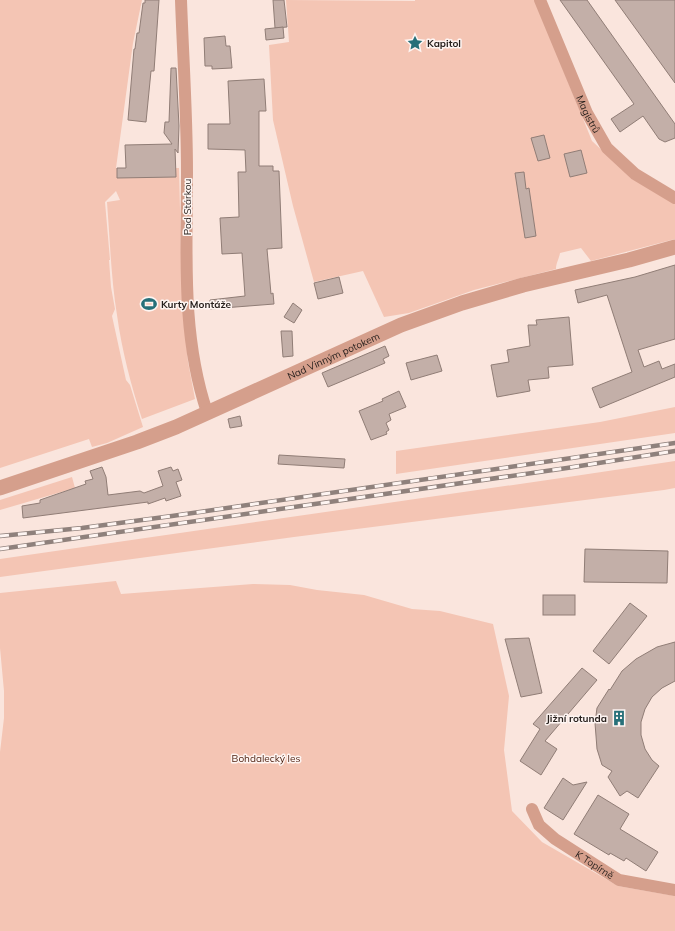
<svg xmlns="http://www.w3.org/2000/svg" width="675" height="931" font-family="Mulish,sans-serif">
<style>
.green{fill:#f4c5b4}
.building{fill:#c3afa8;stroke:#907d76}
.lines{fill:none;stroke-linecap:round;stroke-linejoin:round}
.minor{stroke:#d59f8c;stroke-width:12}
.tertiary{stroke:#d59f8c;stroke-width:15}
.rail-casing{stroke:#8f817c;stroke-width:4.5}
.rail{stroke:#fef5f2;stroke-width:3;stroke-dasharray:9;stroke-linecap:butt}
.labels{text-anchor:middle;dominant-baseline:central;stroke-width:3;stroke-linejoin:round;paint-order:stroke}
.poi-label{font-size:10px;font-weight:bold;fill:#261f1c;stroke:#fef5f2;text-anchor:start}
.street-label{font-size:10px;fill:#261f1c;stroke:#fef5f2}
.park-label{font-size:10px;fill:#4b1c0b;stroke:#fef5f2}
</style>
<rect width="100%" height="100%" fill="#fae5dd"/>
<g class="green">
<path d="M0,0H142L133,43L116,168H179L182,293L188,362L195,399L142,419C131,385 122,351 117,315C111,278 110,240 107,202L120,200L116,191L105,202L110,260H109L111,287L115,309L112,316L126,380L130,385L143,427L107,443L92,447L89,439L0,468Z"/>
<path d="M286,0L415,1V0H535L592,141L622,169L675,204V239L591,261L581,248L560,253C559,259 556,263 556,269L474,290L409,313L384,317L363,271L314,282L293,206L273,120L269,45L289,42Z"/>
<path d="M675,407V433L396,474V451L600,422Z"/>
<path d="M675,461V488L664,490L294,537L0,577V559L568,477Z"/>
<path d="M72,477L75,488L0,510V500Z"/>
<path d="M116,581L121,594L253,584L290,585L317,590L364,595L412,609L440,611L493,624L509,696L504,750L512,811L542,842L618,886L675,896V931H0V752L4,718V691L0,648V593Z"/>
</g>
<g class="building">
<path d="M145,0H159L154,71H151L146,122L128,120L134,49H135L137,33H139L143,3H145Z"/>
<path d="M273,0H284L287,27L275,28Z"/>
<path d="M560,0H587L675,124V138L665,142L659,139L643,116L620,132L611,119L634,104Z"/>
<path d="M615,0H675V83Z"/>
<path d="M283,27L284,38L266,40L265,29Z"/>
<path d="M225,36L226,46H230L232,68L212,69V66H205L204,38Z"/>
<path d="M171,68H176L179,126L178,153L175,149L176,177L117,178V168H126L125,145L172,144L164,133L165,122H169Z"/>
<path d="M264,79L266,111H259V166H273V171H279L282,248L267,249L271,294L273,293L274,304L210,309V300L245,296L242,253L222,254L220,218L239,217L238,172H246L245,150L208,149V124H230L228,81Z"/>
<path d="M544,135L550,158L538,161L531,138Z"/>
<path d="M581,150L587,173L570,177L564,154Z"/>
<path d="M524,172L526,189L529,188L536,236L525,238L515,173Z"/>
<path d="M675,265V339L638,350L644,367L659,361L662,369L675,364V377L600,408L592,388L632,372L607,295L578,303L575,290L635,277Z"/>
<path d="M339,277L343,293L318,299L314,283Z"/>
<path d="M293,303L302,310L294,323L284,317Z"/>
<path d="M569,317L573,365L548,367L549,378L528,380L530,391L497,397L491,365L509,362L507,350L530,346L528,325H537L536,320Z"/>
<path d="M281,331H292L293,356L283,357Z"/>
<path d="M385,346L389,356L383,359L385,363L328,387L322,373Z"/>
<path d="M437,355L442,371L411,380L406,363Z"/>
<path d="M399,391L406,407L389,414L391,420L386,423L389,430L386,432L387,434L371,440L359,411L383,401L382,399Z"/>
<path d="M240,416L242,426L230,428L228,419Z"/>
<path d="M279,455L345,459L344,468L278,464Z"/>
<path d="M102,467L106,477L108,495L140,491L144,493L163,486L158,471L171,467L173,471L178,469L182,480L176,482L181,496L166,501L165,498L148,504V502L23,518L22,506L40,503V500L86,484L85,481L93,479L90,471Z"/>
<path d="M585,549L668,551L667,583L584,582Z"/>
<rect x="543" y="595" width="32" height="20"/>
<path d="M630,603L647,616L609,664L593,651Z"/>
<path d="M529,638L542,693L521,697L505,639Z"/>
<path d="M675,642V681L662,688L652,697L645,709L641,722V735L645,749L652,760L659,766L638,798L627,791L620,796L608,777L612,771L602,765L597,749L595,723L597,708L609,689L610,690L622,671L636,659L657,647Z"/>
<path d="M582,668L597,680L545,741L557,749L541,775L520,761L540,729L533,724Z"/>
<path d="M563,778L573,785L587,782L563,820L544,808Z"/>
<path d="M598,795L629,814L620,829L658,852L646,871L626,858L624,861L610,853L609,855L574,834Z"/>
</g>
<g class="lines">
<g class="minor">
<path d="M181,0C183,57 187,115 187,172C187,252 181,335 207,412"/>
<path id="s1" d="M540,0L587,113L607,148L635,174L675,198"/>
<path id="s2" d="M532,809L539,825L555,839L619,880L675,890"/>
</g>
<path class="tertiary" id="s3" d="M0,488L137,442L176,427L401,325L462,303L523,285L629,260L675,247"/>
<defs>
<g id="rail">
<path d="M0,536L82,528L172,516L675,443"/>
<path d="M0,549L567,468L675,451"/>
</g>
</defs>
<use href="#rail" class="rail-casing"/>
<use href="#rail" class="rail"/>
</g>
<defs>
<symbol id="sight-bare" viewBox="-9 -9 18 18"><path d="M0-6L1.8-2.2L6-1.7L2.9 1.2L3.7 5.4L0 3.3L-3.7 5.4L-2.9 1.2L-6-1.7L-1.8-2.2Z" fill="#277079" stroke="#fef5f2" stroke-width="2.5" paint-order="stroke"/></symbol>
<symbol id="stadium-bare" viewBox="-9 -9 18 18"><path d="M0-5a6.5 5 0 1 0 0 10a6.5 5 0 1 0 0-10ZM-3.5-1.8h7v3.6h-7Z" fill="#277079" stroke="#fef5f2" stroke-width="2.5" paint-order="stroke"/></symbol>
<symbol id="building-bare" viewBox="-9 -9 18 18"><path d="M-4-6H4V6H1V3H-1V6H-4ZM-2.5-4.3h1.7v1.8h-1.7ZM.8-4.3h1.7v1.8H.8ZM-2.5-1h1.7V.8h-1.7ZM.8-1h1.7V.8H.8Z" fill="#277079" stroke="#fef5f2" stroke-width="2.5" paint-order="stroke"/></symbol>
</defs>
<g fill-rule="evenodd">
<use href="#sight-bare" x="404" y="32" width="22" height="22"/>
<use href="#stadium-bare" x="138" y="293" width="22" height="22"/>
<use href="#building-bare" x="608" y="707" width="22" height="22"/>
</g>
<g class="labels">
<g class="poi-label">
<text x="427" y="43">Kapitol</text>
<text x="161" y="304">Kurty Montáže</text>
<text x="607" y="718" text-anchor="end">Jižní rotunda</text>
</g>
<g class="street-label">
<text stroke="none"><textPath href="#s1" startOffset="124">Magistrů</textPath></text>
<text transform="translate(187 207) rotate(-90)">Pod Stárkou</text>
<text stroke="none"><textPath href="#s3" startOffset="359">Nad Vinným potokem</textPath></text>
<text stroke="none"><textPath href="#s2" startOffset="86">K Topírně</textPath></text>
</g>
<g class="park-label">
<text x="266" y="758">Bohdalecký les</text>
</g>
</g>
</svg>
